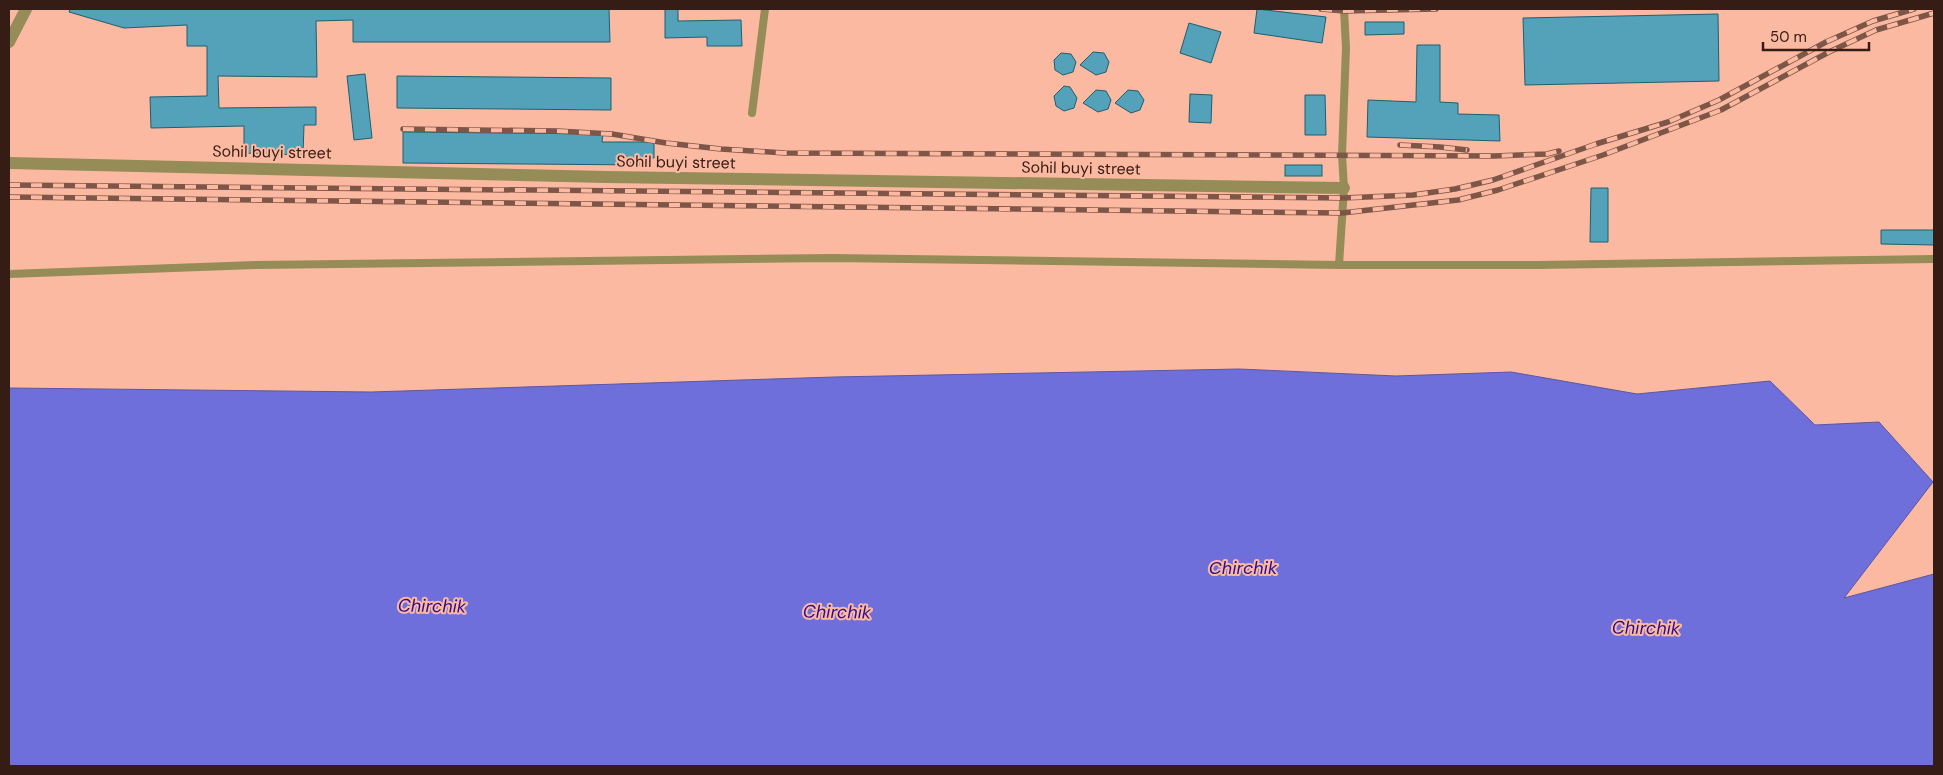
<svg xmlns="http://www.w3.org/2000/svg" width="1943" height="775" font-family="'DM Sans',sans-serif">
<style>
.water{fill:#6e6fda;stroke:#5d569f}
.building{fill:#53a2ba;stroke:#1f5e6f}
.lines{fill:none;stroke-linecap:round;stroke-linejoin:round}
.service{stroke:#958c58;stroke-width:8}
.minor{stroke:#958c58;stroke-width:12}
.rail-casing{stroke:#7e5648;stroke-width:5.5}
.rail{stroke:#fcb9a1;stroke-width:4;stroke-dasharray:11;stroke-linecap:butt}
.labels{text-anchor:middle;dominant-baseline:central;stroke-width:4;stroke-linejoin:round;paint-order:stroke}
.street-label{font-size:16px;fill:#351c14;stroke:#fcb9a1}
.water-label{font-size:18px;font-style:italic;fill:#2d0a90;stroke:#fcb9a1}
</style>
<rect width="100%" height="100%" fill="#fcb9a1"/>
<path class="water" d="M1239,369L1396,376L1511,372L1637,394L1770,381L1815,425L1879,422L1933,482L1844,598L1934,574V766H9V388L371,392L834,377Z"/>
<g class="building">
<path d="M70,9H609L610,42H353V20L316,21L317,77L218,76L219,108L316,107V125H304L303,155L244,153V126L151,128L150,97L207,96V46H187V25L124,28L69,12Z"/>
<path d="M665,9H678V21L741,20L742,46H707V37L665,38Z"/>
<path d="M1257,9L1326,17L1322,43L1254,33Z"/>
<path d="M1718,14L1719,81L1525,85L1523,18Z"/>
<path d="M1365,22H1404V34L1365,35Z"/>
<path d="M1189,23L1221,32L1211,63L1180,53Z"/>
<path d="M1417,45H1440V102L1458,103V114L1499,115L1500,141L1367,137L1368,100L1416,102Z"/>
<path d="M1093,52L1104,53L1109,62L1106,72L1096,75L1080,65Z"/>
<path d="M1061,53L1071,54L1076,62L1073,72L1063,75L1055,70L1054,60Z"/>
<path d="M365,74L372,138L354,140L347,76Z"/>
<path d="M397,76L611,78V110L397,108Z"/>
<path d="M1064,86L1070,87L1077,98L1074,108L1064,111L1056,106L1054,96Z"/>
<path d="M1096,90L1106,91L1111,100L1108,109L1098,112L1083,103Z"/>
<path d="M1128,90L1138,91L1144,100L1140,110L1131,113L1115,103Z"/>
<path d="M1190,94L1212,95L1211,123L1189,122Z"/>
<path d="M1305,95H1325L1326,135H1305Z"/>
<path d="M403,132L603,134L602,142H654V158H645V165L403,163Z"/>
<rect x="1285" y="165" width="37" height="11"/>
<path d="M1591,188H1608V242H1590Z"/>
<path d="M1881,230H1934V245L1881,244Z"/>
</g>
<g class="lines">
<g class="service">
<path d="M752,113L765,9"/>
<path d="M1339,265L1344,188L1342,155L1346,48L1344,9"/>
<path d="M9,274L255,265L833,258L1339,265H1538L1934,259"/>
</g>
<g class="minor">
<path d="M9,42L26,9"/>
<path d="M9,163L606,177L1344,188"/>
</g>
<defs>
<g id="rail">
<path d="M1321,9L1344,11L1436,9"/>
<path d="M403,129L557,131L612,134L666,143L721,149L785,153L1494,156L1547,154L1559,151"/>
<path d="M1400,145L1440,147L1467,150"/>
<path d="M9,185L1343,198L1413,195L1455,189L1493,180L1596,144L1668,122L1719,100L1826,42L1873,21L1914,9"/>
<path d="M9,197L1342,213L1458,200L1498,190L1603,155L1721,110L1829,52L1876,30L1934,13"/>
</g>
</defs>
<use href="#rail" class="rail-casing"/>
<use href="#rail" class="rail"/>
</g>
<g class="labels">
<g class="street-label">
<text transform="translate(272 152) rotate(1)">Sohil buyi street</text>
<text transform="translate(676 162) rotate(1)">Sohil buyi street</text>
<text transform="translate(1081 168) rotate(1)">Sohil buyi street</text>
</g>
<g class="water-label">
<text x="1243" y="568">Chirchik</text>
<text transform="translate(432 606) rotate(1)">Chirchik</text>
<text transform="translate(837 612) rotate(1)">Chirchik</text>
<text transform="translate(1646 628) rotate(1)">Chirchik</text>
</g>
</g>
<rect width="1943" height="775" fill="none" stroke="#351c14" stroke-width="20"/>
<path d="M1763 42v8h106v-8" fill="none" stroke="#351c14" stroke-width="2.5"/>
<text x="1770" y="42" font-size="15" fill="#351c14" stroke="#fcb9a1" stroke-width="4" paint-order="stroke">50 m</text>
</svg>
